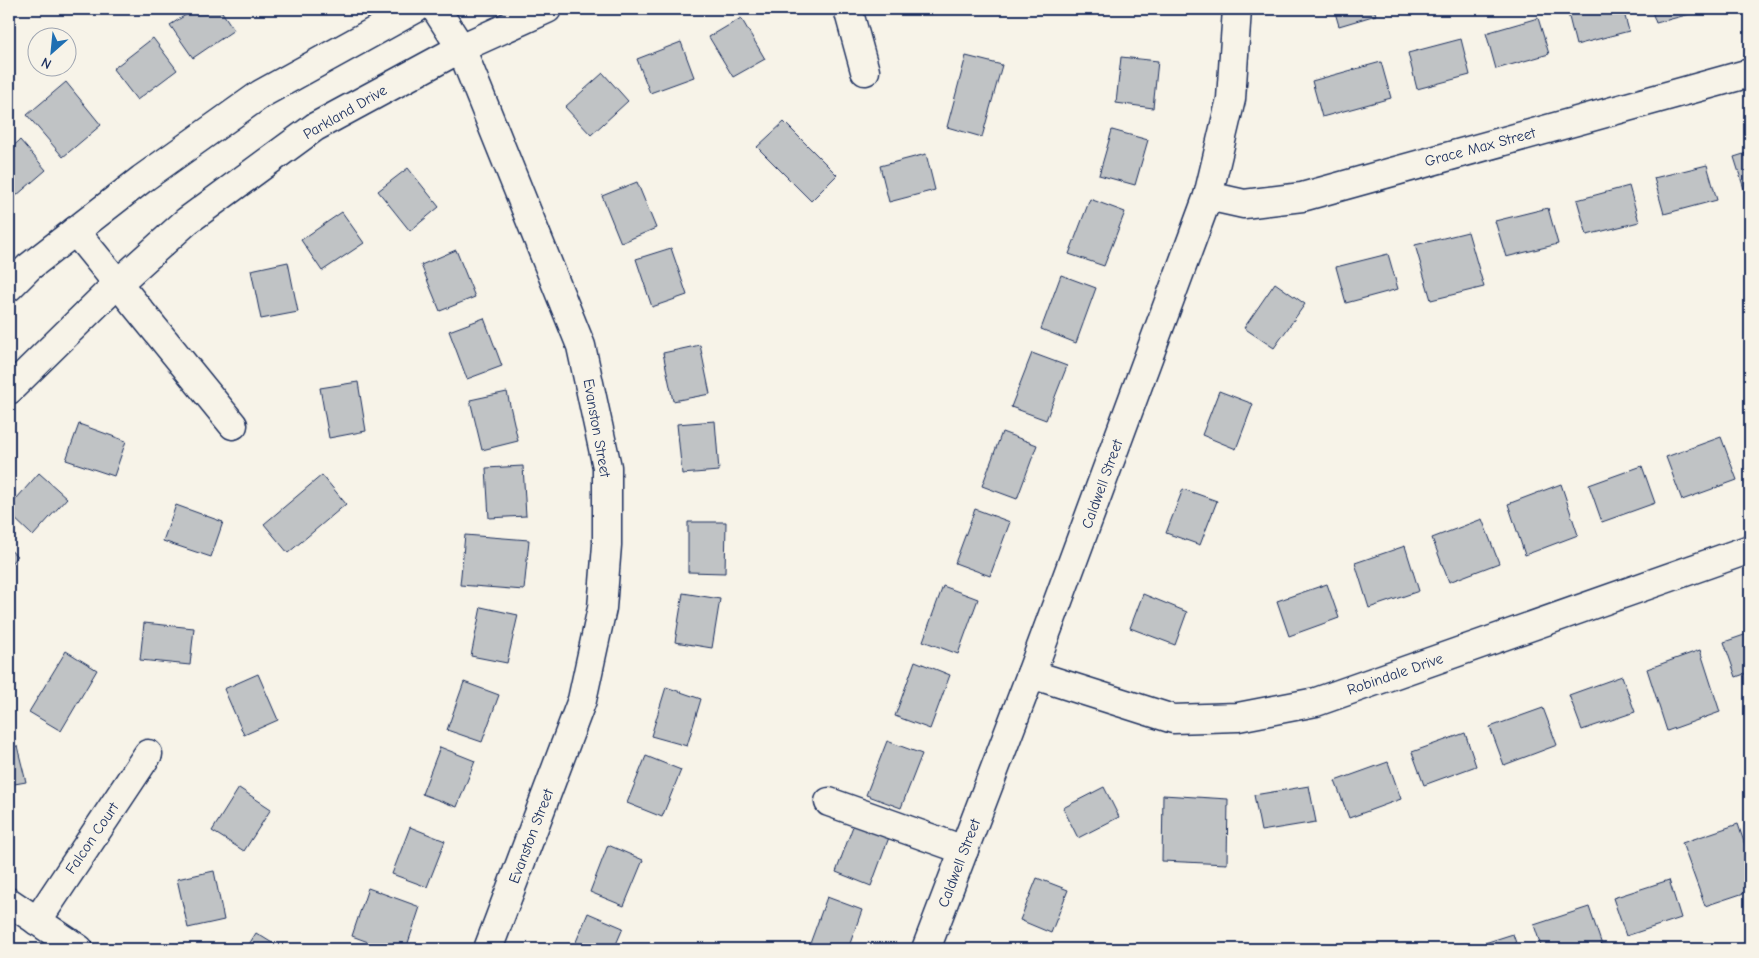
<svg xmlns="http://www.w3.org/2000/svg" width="1759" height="958" font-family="'Comic Neue',sans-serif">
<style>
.building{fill:#c0c3c5;stroke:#1b2f5e}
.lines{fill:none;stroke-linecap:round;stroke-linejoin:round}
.minor-casing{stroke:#1b2f5e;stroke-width:31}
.minor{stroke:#f7f3e8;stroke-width:28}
.labels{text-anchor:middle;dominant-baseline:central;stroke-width:5;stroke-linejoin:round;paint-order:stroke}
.street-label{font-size:15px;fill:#1b2f5e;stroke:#f7f3e8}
</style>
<rect width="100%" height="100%" fill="#f7f3e8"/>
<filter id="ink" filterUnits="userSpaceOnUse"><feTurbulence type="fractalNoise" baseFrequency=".02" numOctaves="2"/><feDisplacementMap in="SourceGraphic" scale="10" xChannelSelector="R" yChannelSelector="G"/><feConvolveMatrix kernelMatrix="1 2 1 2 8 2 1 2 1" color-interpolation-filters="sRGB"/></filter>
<g filter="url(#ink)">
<g class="building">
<path d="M195,9H220L234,30L193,58L170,25Z"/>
<path d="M1334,9H1374L1376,15L1339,26Z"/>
<path d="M1567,9H1623L1629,31L1576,45Z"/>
<path d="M1651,9H1709L1656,23Z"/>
<path d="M741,18L765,59L733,77L709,37Z"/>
<path d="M1538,18L1549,54L1496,69L1486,33Z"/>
<path d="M153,38L177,70L137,100L113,69Z"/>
<path d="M1461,39L1470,75L1417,89L1408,53Z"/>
<path d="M681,42L694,77L650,93L637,59Z"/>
<path d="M966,56L1002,65L982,137L947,127Z"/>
<path d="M1121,57L1158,61L1153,108L1116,103Z"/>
<path d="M1381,62L1391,98L1322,117L1312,81Z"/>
<path d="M603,73L628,101L591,135L565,107Z"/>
<path d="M66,82L101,125L63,157L27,115Z"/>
<path d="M784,122L837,175L811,201L757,147Z"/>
<path d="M1112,130L1148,140L1135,185L1099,175Z"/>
<path d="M20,140L46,170L9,202V150Z"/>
<path d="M1750,152V191L1745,192L1734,157Z"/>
<path d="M926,154L935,190L889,202L880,166Z"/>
<path d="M1707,165L1717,200L1664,214L1654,178Z"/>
<path d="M408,168L439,207L410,231L378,191Z"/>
<path d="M637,182L656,228L621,243L602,196Z"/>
<path d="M1629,186L1639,222L1587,235L1577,200Z"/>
<path d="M1090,199L1125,212L1104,266L1069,254Z"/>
<path d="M1548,208L1558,244L1506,257L1495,221Z"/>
<path d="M342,212L364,243L322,271L301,240Z"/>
<path d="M1468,232L1484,287L1431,300L1415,245Z"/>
<path d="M671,248L687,295L652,307L636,259Z"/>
<path d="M456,250L475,297L440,311L421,265Z"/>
<path d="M1388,254L1398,289L1346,303L1336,267Z"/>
<path d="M288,262L298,312L261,319L251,270Z"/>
<path d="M1061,275L1096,288L1076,343L1041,329Z"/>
<path d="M1275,283L1305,304L1274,348L1244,328Z"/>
<path d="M484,318L502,366L467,379L449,331Z"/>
<path d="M700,345L710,394L673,401L663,353Z"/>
<path d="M1032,353L1067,366L1046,420L1011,407Z"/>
<path d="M358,382L366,431L329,438L320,388Z"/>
<path d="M1219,391L1253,404L1236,449L1202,435Z"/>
<path d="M507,392L518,441L482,450L470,400Z"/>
<path d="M715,421L719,471L682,474L677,424Z"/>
<path d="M79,424L126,441L114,476L66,460Z"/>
<path d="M1002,432L1037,445L1017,499L982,486Z"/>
<path d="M1721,437L1737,480L1682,500L1666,457Z"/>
<path d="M523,466L526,516L489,518L486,468Z"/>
<path d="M1642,466L1655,503L1602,522L1589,485Z"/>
<path d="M39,473L67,498L33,536L9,513V507Z"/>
<path d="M322,475L346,504L288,553L264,524Z"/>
<path d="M1561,484L1578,535L1525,555L1508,504Z"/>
<path d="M1183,489L1217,501L1200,545L1166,533Z"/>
<path d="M176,505L223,522L211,557L163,541Z"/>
<path d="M975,509L1010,522L990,576L955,563Z"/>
<path d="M1482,519L1499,563L1449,582L1432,538Z"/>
<path d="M688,522H726L725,573L688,572Z"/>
<path d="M465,535L529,540L524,590L460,585Z"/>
<path d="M1405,546L1419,591L1369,608L1355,563Z"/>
<path d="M9,549L17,556L9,566Z"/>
<path d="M1327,584L1339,618L1289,636L1277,601Z"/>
<path d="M943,586L978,599L958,654L923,641Z"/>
<path d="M683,593L720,599L712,648L675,642Z"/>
<path d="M1143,594L1187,612L1175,645L1130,628Z"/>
<path d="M481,607L518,615L507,663L471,656Z"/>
<path d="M144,623L194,628L190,665L140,660Z"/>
<path d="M1750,633V672L1736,677L1724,642Z"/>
<path d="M1700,650L1720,712L1667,731L1647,669Z"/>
<path d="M66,651L97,670L61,731L29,712Z"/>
<path d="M915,661L950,675L930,729L895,716Z"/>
<path d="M258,674L278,720L244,735L224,689Z"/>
<path d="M1622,676L1635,712L1582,730L1569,695Z"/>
<path d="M464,682L499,695L482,742L447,730Z"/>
<path d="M666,687L701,699L687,746L651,736Z"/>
<path d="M1543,708L1557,745L1504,765L1490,727Z"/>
<path d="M1465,733L1476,766L1424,785L1412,752Z"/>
<path d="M887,741L922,754L901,808L866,795Z"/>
<path d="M17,746L26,782L9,785V747Z"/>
<path d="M440,747L475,761L457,807L422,794Z"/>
<path d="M646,756L681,770L662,817L627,803Z"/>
<path d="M1388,762L1401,799L1349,818L1335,781Z"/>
<path d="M1309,786L1316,822L1261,831L1254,795Z"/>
<path d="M1104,787L1119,817L1078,838L1063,808Z"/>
<path d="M239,788L271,809L244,851L212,831Z"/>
<path d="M1163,795L1228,799L1227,864L1162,861Z"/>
<path d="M856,818L891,832L871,886L836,872Z"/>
<path d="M1738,824L1750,860V891L1705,906L1682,843Z"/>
<path d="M410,827L445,841L427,887L392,874Z"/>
<path d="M608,845L643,860L624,906L590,892Z"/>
<path d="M214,871L224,920L188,928L177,879Z"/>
<path d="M1037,878L1068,890L1051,933L1020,920Z"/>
<path d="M1669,880L1681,918L1626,936L1613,898Z"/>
<path d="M368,888L420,907L406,949H387L352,936Z"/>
<path d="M827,897L862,910L848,949H808Z"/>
<path d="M1589,907L1602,945L1588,949H1542L1534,925Z"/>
<path d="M588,913L623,928L614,949H573Z"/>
<path d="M256,933L282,949H246Z"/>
<path d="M1513,934L1518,949H1466Z"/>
</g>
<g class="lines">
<defs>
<g id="minor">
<path d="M436,9L461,48L581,346L607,467V545L602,608L582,700L488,949"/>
<path d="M848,9L865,71"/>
<path d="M1208,196L1244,204L1302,197L1750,73"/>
<path d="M75,231L233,425"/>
<path d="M9,287L29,267L142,179L261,94L415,9"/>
<path d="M9,390L117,284L187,221L315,127L461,48L547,9"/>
<path d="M1031,674L1173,719L1238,717L1316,702L1750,549"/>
<path d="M829,802L964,850"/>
<path d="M9,902L79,949"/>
<path d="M37,921L148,754"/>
<path d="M926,949L1031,674L1208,196L1231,99L1237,9"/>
</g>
</defs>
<use href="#minor" class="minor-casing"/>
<use href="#minor" class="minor"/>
</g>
</g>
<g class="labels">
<g class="street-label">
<text transform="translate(345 112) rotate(-30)">Parkland Drive</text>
<text transform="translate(1480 147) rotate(-15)">Grace Max Street</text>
<text transform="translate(597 428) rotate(80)">Evanston Street</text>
<text transform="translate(1102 484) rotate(-70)">Caldwell Street</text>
<text transform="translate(1395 674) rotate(-19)">Robindale Drive</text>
<text transform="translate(531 836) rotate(-69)">Evanston Street</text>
<text transform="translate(92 838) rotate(-56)">Falcon Court</text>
<text transform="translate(959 863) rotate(-69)">Caldwell Street</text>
</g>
</g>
<rect width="1759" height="958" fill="none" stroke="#f7f3e8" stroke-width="30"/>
<rect x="15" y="15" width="1729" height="928" fill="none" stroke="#1b2f5e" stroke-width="2" filter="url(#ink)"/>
<g transform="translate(52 52) rotate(207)"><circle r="24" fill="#f7f3e8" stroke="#9fa5b1"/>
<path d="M0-4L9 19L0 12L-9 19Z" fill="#1f6fb2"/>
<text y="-8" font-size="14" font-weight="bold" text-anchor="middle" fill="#1b2f5e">N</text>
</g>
</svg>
